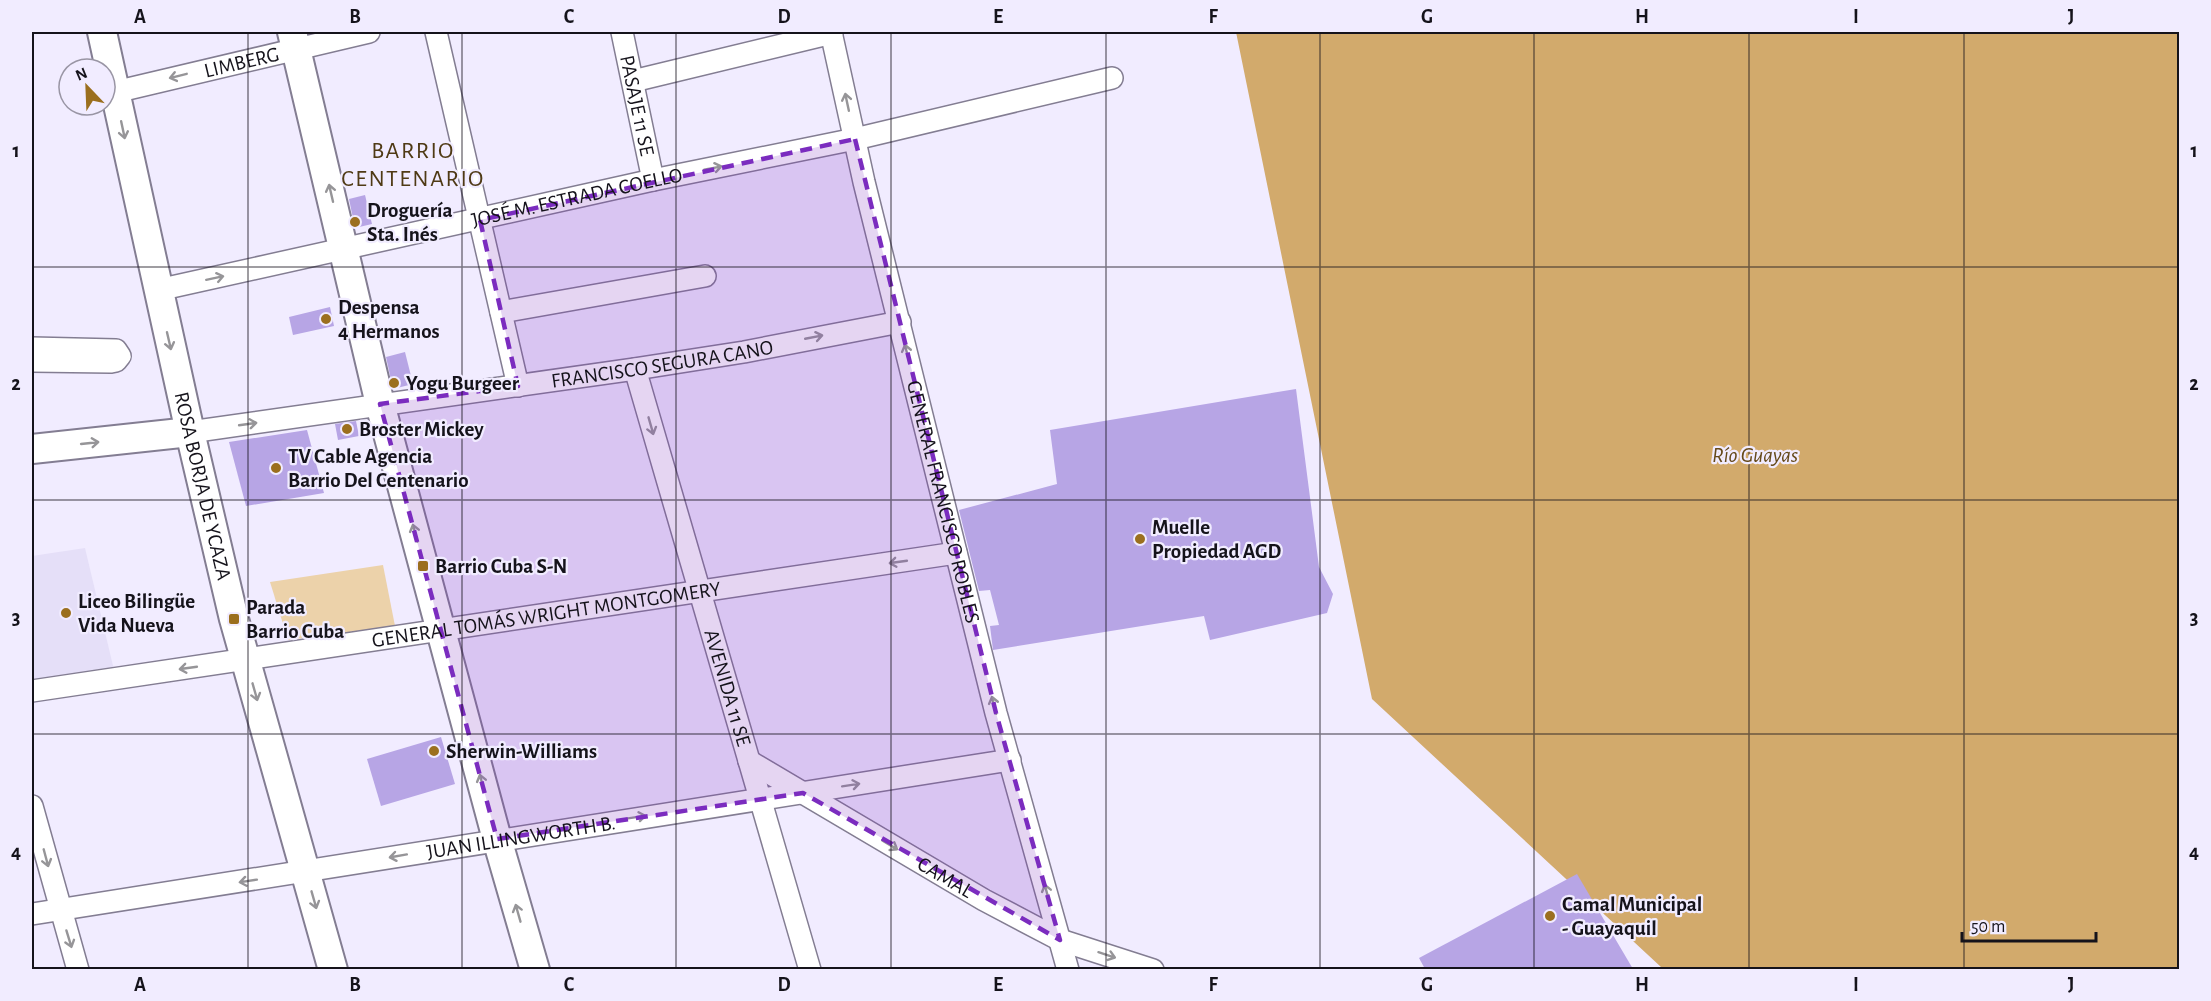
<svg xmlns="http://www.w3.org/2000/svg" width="2211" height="1001" font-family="'Alegreya Sans',sans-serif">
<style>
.built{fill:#e5dff8}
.green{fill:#ecd2aa}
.water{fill:#d2aa6c}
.building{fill:#b7a5e5}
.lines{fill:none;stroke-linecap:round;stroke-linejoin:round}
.street-casing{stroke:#837d92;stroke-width:24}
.secondary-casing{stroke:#837d92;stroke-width:32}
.street{stroke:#fff;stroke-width:21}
.secondary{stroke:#fff;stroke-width:28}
.oneway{stroke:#969598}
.marked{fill:#7b2cbf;fill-opacity:0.2;stroke:#7b2cbf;stroke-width:4.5;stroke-dasharray:12 8;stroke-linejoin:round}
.grid{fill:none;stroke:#15131b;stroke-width:1.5;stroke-opacity:0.55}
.poi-dot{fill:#9b6f1e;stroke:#f1ecff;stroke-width:2}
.labels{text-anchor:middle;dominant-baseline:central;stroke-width:4.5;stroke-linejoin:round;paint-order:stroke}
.street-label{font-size:21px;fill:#15131b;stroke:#f1ecff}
.poi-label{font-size:21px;font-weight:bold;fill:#15131b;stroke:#f1ecff;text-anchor:start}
.water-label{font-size:22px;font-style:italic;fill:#654919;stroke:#f1ecff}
.quarter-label{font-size:24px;letter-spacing:1.5px;fill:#4f3a15;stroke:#f1ecff}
.neatline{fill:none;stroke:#15131b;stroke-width:2}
.grid-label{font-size:20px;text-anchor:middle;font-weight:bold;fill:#15131b}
</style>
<rect width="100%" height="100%" fill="#f1ecff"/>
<path class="built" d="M85,548L114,670L32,681V556Z"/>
<path class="green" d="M383,565L395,626L288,640L270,582Z"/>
<path class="water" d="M1236,32H2179V969H1661V967L1372,699Z"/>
<g class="building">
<path d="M365,195L372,224L355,228L349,199Z"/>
<path d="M330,307L334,326L293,335L289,317Z"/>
<path d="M405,352L413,384L393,389L386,357Z"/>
<path d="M1296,389L1319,567L1333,594L1327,613L1210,640L1204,616L993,650L990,626L999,625L990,590L979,591L959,510L1057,484L1050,430Z"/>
<path d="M356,421L359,436L338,440L335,424Z"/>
<path d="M307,430L324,493L246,506L229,442Z"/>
<path d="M441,737L455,784L381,806L367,759Z"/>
<path d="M1577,874L1633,969H1425L1419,958Z"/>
</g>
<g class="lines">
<defs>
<g id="street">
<path d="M436,32L518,386"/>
<path id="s1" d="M622,32L653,180"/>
<path id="s2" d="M831,32L864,182L996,713L1068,970"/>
<path d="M633,81L832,33"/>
<path id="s3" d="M115,92L369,32"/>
<path id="s4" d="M158,290L653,180L855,139L1112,78"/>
<path d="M501,312L705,276"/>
<path d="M32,348L116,350L120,356L116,361L111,362L32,361"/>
<path id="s5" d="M635,369L810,970"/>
<path id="s6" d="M190,432L635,369L744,352L900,322"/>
<path id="s7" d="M32,691L956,553"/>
<path id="s8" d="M749,761L984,900L1060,940L1153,970"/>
<path d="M32,806L78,970"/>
<path id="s9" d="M32,914L1010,760"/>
</g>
<g id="secondary">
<path id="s10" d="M102,32L190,432L234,619L333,970"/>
<path d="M292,32L380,404L497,839L535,970"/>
<path d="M32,449L190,432"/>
</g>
</defs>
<use href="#street" class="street-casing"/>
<use href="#secondary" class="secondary-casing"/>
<use href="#street" class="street"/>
<use href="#secondary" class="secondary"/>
</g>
<defs><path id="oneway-shaft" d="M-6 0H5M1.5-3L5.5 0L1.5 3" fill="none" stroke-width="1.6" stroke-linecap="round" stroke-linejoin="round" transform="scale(1.5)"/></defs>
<g class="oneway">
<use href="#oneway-shaft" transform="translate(178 76) rotate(166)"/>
<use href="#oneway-shaft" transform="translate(847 102) rotate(-102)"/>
<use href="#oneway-shaft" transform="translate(123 130) rotate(78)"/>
<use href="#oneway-shaft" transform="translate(713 168) rotate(-11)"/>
<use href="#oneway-shaft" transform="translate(331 193) rotate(-103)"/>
<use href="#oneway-shaft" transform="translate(215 278) rotate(-12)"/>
<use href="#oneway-shaft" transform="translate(814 337) rotate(-11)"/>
<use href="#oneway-shaft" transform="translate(169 341) rotate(77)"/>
<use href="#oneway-shaft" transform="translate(907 353) rotate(-104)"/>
<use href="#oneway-shaft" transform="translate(248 424) rotate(-8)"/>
<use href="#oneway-shaft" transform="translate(651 426) rotate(74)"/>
<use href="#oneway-shaft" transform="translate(90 443) rotate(-6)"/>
<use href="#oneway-shaft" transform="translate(415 533) rotate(-105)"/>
<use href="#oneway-shaft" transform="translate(898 562) rotate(172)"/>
<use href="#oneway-shaft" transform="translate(188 668) rotate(172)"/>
<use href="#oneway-shaft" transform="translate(255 692) rotate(74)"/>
<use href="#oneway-shaft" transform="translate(994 705) rotate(-104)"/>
<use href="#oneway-shaft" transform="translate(482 783) rotate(-105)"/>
<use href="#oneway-shaft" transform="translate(851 785) rotate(-9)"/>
<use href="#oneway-shaft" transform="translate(637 817) rotate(-9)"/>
<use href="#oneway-shaft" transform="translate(890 845) rotate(31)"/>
<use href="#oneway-shaft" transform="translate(398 856) rotate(170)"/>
<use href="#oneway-shaft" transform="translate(46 858) rotate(75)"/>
<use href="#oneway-shaft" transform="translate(248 881) rotate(171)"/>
<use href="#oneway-shaft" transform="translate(1047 893) rotate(-105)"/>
<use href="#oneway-shaft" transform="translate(314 900) rotate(74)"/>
<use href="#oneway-shaft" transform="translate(518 913) rotate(-106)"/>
<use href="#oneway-shaft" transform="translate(69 939) rotate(73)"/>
<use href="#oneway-shaft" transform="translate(1107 955) rotate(18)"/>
</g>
<path class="marked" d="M855,139L996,713L1060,940L803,793L497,839L380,404L518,386L480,220Z"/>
<path class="grid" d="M248,32V970M462,32V970M676,32V970M891,32V970M1106,32V970M1320,32V970M1534,32V970M1749,32V970M1964,32V970M32,267H2180M32,500H2180M32,734H2180"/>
<g class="poi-dot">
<circle cx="355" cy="222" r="6"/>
<circle cx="326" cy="319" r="6"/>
<circle cx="394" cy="383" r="6"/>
<circle cx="347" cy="429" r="6"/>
<circle cx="276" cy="468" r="6"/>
<circle cx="1140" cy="539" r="6"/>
<rect x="417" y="560" width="12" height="12" rx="3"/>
<circle cx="66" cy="613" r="6"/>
<rect x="228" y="613" width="12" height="12" rx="3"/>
<circle cx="434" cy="751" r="6"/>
<circle cx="1550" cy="916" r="6"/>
</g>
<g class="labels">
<g class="street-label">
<text stroke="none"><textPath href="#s3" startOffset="130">LIMBERG</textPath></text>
<text stroke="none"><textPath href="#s1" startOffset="75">PASAJE 11 SE</textPath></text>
<text stroke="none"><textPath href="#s4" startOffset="429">JOSÉ M. ESTRADA COELLO</textPath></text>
<text stroke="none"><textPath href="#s6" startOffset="477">FRANCISCO SEGURA CANO</textPath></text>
<text stroke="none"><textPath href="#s10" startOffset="465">ROSA BORJA DE YCAZA</textPath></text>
<text stroke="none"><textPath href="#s2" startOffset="483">GENERAL FRANCISCO ROBLES</textPath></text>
<text stroke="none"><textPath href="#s7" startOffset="520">GENERAL TOMÁS WRIGHT MONTGOMERY</textPath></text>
<text stroke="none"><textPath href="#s5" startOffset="332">AVENIDA 11 SE</textPath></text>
<text stroke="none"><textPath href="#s9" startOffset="495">JUAN ILLINGWORTH B.</textPath></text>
<text stroke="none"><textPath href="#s8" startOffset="228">CAMAL</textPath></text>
</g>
<g class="poi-label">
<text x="367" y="210">Droguería<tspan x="367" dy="24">Sta. Inés</tspan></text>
<text x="338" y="307">Despensa<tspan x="338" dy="24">4 Hermanos</tspan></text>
<text x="406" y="383">Yogu Burgeer</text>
<text x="359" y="429">Broster Mickey</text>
<text x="288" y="456">TV Cable Agencia<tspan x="288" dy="24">Barrio Del Centenario</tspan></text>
<text x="1152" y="527">Muelle<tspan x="1152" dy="24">Propiedad AGD</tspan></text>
<text x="435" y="566">Barrio Cuba S-N</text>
<text x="78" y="601">Liceo Bilingüe<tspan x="78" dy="24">Vida Nueva</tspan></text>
<text x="246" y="607">Parada<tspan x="246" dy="24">Barrio Cuba</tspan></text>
<text x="446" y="751">Sherwin-Williams</text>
<text x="1562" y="904">Camal Municipal<tspan x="1562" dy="24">- Guayaquil</tspan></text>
</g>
<g class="water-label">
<text x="1755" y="455">Río Guayas</text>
</g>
<g class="quarter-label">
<text x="413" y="151">BARRIO<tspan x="413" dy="28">CENTENARIO</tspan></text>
</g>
</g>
<rect width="2211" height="1001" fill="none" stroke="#f1ecff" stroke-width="66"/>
<g transform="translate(87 87) rotate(337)"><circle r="28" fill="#f1ecff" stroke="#9995a4" stroke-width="1.5"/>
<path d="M0-4.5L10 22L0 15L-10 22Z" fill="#9b6f1e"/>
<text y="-9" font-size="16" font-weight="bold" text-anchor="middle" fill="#15131b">N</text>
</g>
<path d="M1962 932v9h134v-9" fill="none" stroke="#15131b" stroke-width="3"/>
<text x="1971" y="932" font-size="18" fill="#15131b" stroke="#f1ecff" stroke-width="4.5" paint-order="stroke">50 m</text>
<rect x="33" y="33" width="2145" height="935" class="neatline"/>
<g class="grid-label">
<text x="140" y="23">A</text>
<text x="355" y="23">B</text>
<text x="569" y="23">C</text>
<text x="784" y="23">D</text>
<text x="998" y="23">E</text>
<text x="1213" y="23">F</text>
<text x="1427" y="23">G</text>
<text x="1642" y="23">H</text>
<text x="1856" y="23">I</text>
<text x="2071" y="23">J</text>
<text x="16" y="157">1</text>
<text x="2194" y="157">1</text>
<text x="16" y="390">2</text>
<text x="2194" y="390">2</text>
<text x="16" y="624">3</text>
<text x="2194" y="624">3</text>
<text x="16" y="858">4</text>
<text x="2194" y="858">4</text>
<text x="140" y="991">A</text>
<text x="355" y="991">B</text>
<text x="569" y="991">C</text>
<text x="784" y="991">D</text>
<text x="998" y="991">E</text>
<text x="1213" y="991">F</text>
<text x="1427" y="991">G</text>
<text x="1642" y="991">H</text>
<text x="1856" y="991">I</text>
<text x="2071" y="991">J</text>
</g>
</svg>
